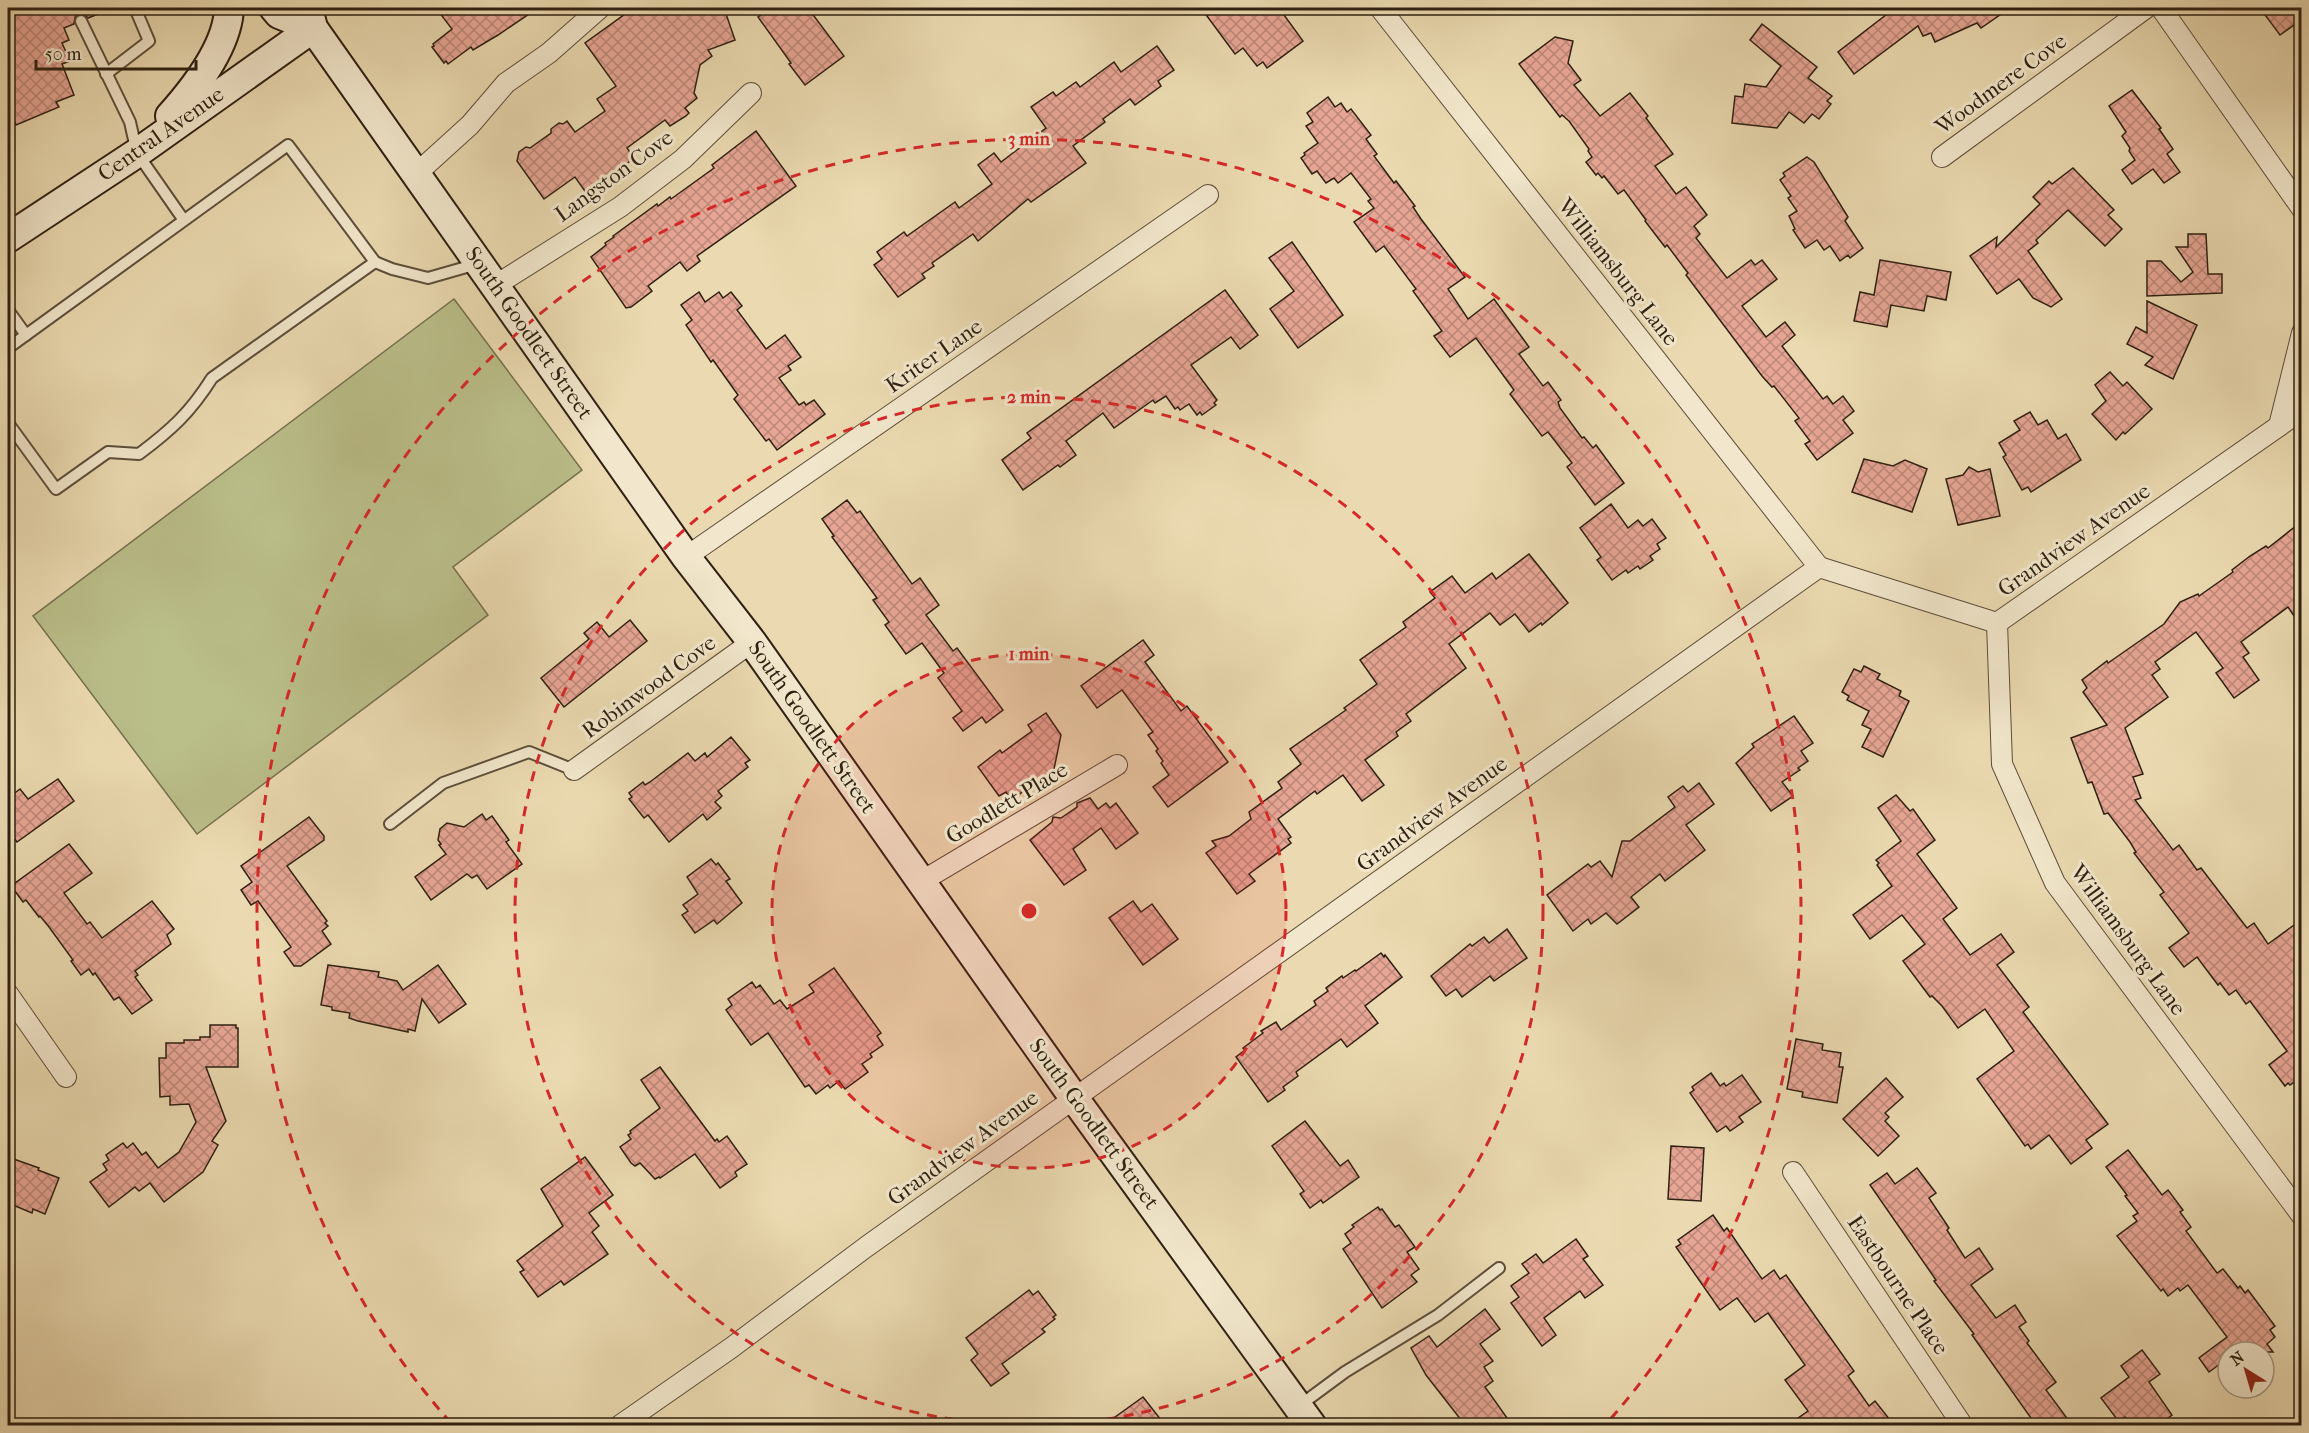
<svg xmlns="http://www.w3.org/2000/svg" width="2309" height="1433" font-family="'IM FELL French Canon',serif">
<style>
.green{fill:#babe89;stroke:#746f4e;stroke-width:1.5}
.building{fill:url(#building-cross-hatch);stroke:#2e2012;stroke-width:1.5}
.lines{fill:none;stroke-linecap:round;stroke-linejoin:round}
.service-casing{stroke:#5d4e3a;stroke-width:14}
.minor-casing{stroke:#5d4e3a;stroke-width:22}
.secondary-casing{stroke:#2e2012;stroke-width:32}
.service{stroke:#f2e7cc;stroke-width:10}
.minor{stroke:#f2e7cc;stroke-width:20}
.secondary{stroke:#f2e7cc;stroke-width:28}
.ring{fill:none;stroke:#d62828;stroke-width:3;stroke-dasharray:10 8}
.labels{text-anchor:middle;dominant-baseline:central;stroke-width:6;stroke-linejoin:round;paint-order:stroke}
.street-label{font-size:22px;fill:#2e2012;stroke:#f2e7cc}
.centre{fill:#d62828;stroke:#f2e7cc;stroke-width:3}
.ring-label{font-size:18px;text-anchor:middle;font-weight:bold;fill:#d62828;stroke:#f2e7cc;stroke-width:6;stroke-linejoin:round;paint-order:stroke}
</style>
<defs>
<pattern id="building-cross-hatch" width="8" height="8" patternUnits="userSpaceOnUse" patternTransform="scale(1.5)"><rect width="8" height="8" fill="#e7a695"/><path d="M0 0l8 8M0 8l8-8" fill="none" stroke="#bc8778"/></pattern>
</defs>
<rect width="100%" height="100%" fill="#ebdab1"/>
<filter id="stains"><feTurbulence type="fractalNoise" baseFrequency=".00333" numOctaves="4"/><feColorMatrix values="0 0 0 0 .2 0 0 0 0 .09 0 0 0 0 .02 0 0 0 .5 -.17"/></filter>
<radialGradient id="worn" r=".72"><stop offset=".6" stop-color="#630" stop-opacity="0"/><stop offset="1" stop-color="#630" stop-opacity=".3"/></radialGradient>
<path class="green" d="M454,299L582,470L453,567L488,615L197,834L33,616Z"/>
<g class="building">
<path d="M8,8H113L88,18L85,15L78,14L75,17L74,24L64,28L69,40L62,43L70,61L62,64L74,95L56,102L59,107L16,125L14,120L8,122Z"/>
<path d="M436,8H538L498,35L473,50L471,47L448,64L446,61L444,63L432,47L434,46L433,44L452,29Z"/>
<path d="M620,8H724L735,40L708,50L712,56L700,65L694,93L697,98L685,108L689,113L686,116L670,126L665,120L627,148L634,158L587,194L575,177L544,199L517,161L519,152L526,147L530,148L551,133V129L559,123L563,124L567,121L575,132L605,111L597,99L616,86L585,43L625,14Z"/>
<path d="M771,8H808L844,56L805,85L789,64L791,63L758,17Z"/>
<path d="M1201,8H1279L1303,41L1267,68L1263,62L1257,66L1243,48L1235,54Z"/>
<path d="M1895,8H2010L1981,28L1977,23L1935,42L1931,33L1923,36L1918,26L1854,74L1838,52Z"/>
<path d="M2260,8H2301V20L2280,35Z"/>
<path d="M1762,24L1817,67L1808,78L1832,96L1827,101L1831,104L1819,119L1812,114L1804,123L1789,112L1777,128L1732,123L1735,96L1743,97L1745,84L1766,87L1781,66L1750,40Z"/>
<path d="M1555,37L1573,41L1568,63L1581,80L1574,85L1600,116L1630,93L1648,116L1646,118L1673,154L1655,166L1676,194L1686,187L1707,215L1694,226L1700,234L1696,238L1727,278L1751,260L1755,265L1762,260L1777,279L1742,306L1766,337L1785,322L1795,335L1782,346L1823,399L1827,396L1833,404L1843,396L1854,411L1843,420L1853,433L1817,460L1805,444L1810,441L1795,421L1799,418L1774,386L1772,387L1762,376L1686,275L1688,273L1667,245L1665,247L1645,221L1646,220L1624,190L1618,194L1604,176L1602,178L1598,173L1596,175L1586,162L1592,157L1588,151L1589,149L1569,121L1562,115L1560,117L1519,64Z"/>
<path d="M1157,46L1174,70L1158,81L1161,86L1135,105L1130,99L1103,119L1105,122L1073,146L1086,163L1031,202L1028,199L978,241L973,234L932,263L934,266L922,274L925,278L898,297L874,265L882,259L877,252L904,232L907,236L955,202L959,208L992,184L978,165L994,153L1001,162L1046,128L1031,107L1053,92L1056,96L1076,82L1080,87L1114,62L1121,72Z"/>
<path d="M2132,90L2161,128L2159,129L2173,149L2167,154L2180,172L2164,183L2153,169L2132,184L2122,170L2135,160L2129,151L2130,148L2122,136L2126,132L2109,106Z"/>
<path d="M1328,97L1335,107L1341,103L1347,112L1351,109L1371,135L1366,139L1377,154L1374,156L1394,183L1396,181L1415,206L1413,207L1421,219L1465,277L1448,289L1468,319L1494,299L1529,347L1519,354L1543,386L1548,382L1561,400L1558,402L1560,408L1582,438L1584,437L1593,448L1596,445L1624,483L1595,505L1567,467L1572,463L1548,432L1542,436L1510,394L1514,390L1476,338L1450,357L1434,336L1442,331L1413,291L1416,289L1384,246L1376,252L1354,222L1374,208L1368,201L1371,199L1351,173L1338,183L1334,178L1326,183L1317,171L1312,174L1301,158L1305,155L1304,153L1318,143L1306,126L1313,122L1307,113Z"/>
<path d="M756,131L796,186L697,256L700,261L687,271L680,262L648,286L652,291L631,307L626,308L591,257L606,245L605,243L614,237L613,236L657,204L658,206L670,197L671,199L714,168L712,165Z"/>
<path d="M1807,157L1814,162L1848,217L1845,221L1863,248L1850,258L1848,255L1840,261L1830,246L1824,250L1817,240L1805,248L1793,230L1795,229L1789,216L1797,211L1788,198L1791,196L1780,180L1785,176L1783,173Z"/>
<path d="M2073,168L2114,210L2108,215L2122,229L2105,246L2068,210L2036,240L2038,243L2028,251L2062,299L2051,307L2033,298L2019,279L1997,294L1970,256L1997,237L1996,247L2040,204L2033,197L2049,181L2052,184Z"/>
<path d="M2188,234H2206L2208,274H2222V293L2147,296V261H2161L2181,282L2193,272L2176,247H2188Z"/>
<path d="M1292,242L1343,315L1298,348L1270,309L1294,291L1269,258Z"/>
<path d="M1880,260L1951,272L1946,300L1927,296L1924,311L1891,305L1887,327L1854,321L1860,292L1874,295Z"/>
<path d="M1225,290L1258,335L1240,349L1231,337L1191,365L1217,400L1214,403L1216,405L1202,415L1200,412L1197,415L1189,404L1180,410L1178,407L1175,409L1166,396L1155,403L1153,400L1114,428L1103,413L1066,441L1076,455L1060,467L1058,465L1023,490L1002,460L1031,438L1027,433Z"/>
<path d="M699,292L705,302L719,292L723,298L731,292L742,306L737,310L766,349L785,335L801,357L788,366L791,370L779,378L799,405L804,402L806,405L814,400L825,414L777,450L769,439L766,441L734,399L738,395L713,360L711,362L686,325L692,320L681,305Z"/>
<path d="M2147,301L2197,325L2173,379L2145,365L2153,357L2127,344L2136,327L2147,333Z"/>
<path d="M2110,372L2123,386L2127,382L2152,409L2125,434L2123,432L2116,440L2092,414L2106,401L2095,385Z"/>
<path d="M2030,412L2038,425L2047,420L2058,439L2066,434L2081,460L2031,492L2028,487L2022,490L2003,457L2006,455L1999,443L2020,430L2014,421Z"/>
<path d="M1864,459L1893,466L1905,460L1927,469L1912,512L1852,492Z"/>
<path d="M1969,467L1978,472L1990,469L2000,516L1958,525L1946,479L1963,475Z"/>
<path d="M847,500L857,513L860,511L912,584L920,578L939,605L926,615L953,651L957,648L1003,710L986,723L982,717L963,731L953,718L962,711L938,678L944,673L922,643L906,654L885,625L889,622L873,600L877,598L832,537L834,536L822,519Z"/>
<path d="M1611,504L1628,528L1638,520L1643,526L1652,519L1666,538L1657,544L1660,549L1650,556L1653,560L1640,569L1638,566L1628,573L1626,570L1612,580L1597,560L1601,557L1580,528Z"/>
<path d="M2301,522V626L2288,607L2241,642L2249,653L2243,657L2259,680L2234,698L2216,673L2223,668L2196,632L2155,662L2160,669L2152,675L2168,697L2125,728L2143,774L2133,777L2141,798L2135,800L2173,850L2179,845L2197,870L2201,868L2247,928L2254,923L2268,944L2301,920V1077L2290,1085L2288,1083L2285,1086L2269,1065L2287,1051L2250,1001L2246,1004L2236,990L2229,995L2220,983L2218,985L2197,957L2184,967L2169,948L2189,933L2160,895L2164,892L2134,853L2136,852L2130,842L2108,813L2104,814L2092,782L2088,783L2071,738L2107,725L2083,692L2087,688L2082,680L2107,661L2108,663L2164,624L2180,602L2198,594L2199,596L2233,572L2232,570L2250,556L2266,546L2268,548Z"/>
<path d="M1529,554L1568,603L1542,625L1541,623L1529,632L1515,614L1500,625L1490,613L1449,644L1466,668L1406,714L1411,721L1396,732L1398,736L1365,760L1384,785L1362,801L1343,775L1317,794L1315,791L1278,819L1291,837L1288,839L1291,843L1249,874L1255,881L1237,894L1206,853L1216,846L1212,841L1229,836L1251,819L1249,812L1282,788L1278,782L1301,764L1290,749L1346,710L1344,708L1377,684L1360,660L1406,627L1403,622L1435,598L1430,592L1452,576L1465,593L1492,573L1496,579Z"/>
<path d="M630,620L647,641L564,707L541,678L589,639L584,633L597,622L609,637Z"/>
<path d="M1143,640L1154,655L1145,662L1181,711L1187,706L1228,762L1168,807L1153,787L1169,775L1161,763L1163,761L1156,751L1158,749L1148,735L1153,732L1122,690L1097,708L1081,686Z"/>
<path d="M1864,666L1880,674L1877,679L1901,691L1899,696L1909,701L1883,757L1862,747L1871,729L1862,725L1869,711L1847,700L1849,696L1842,692L1854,669L1861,672Z"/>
<path d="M1046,713L1061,735L1053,774L1026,793L1024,791L1011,800L1006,792L999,796L978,767L1000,750L1002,753L1032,731L1028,725Z"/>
<path d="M1794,716L1813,743L1801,751L1808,761L1798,768L1800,770L1782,782L1793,796L1771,811L1736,763L1754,747L1752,744Z"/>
<path d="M731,737L750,760L745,763L748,767L718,791L722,796L715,802L721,808L707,820L703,814L669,842L648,815L644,818L629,799L632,797L629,793L643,782L645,785L650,782L688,753L695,761L705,753L707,757Z"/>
<path d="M58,779L74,801L17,842L8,830V798L20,789L28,799Z"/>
<path d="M1699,783L1714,804L1686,825L1705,850L1665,881L1660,874L1631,897L1639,907L1617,924L1606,913L1591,924L1588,919L1573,931L1547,895L1588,864L1591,867L1600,861L1612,877L1622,841H1630L1675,807L1668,797L1683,786L1688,792Z"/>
<path d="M1896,795L1910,811L1913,809L1935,840L1917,854L1957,908L1943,919L1970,955L2001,934L2014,952L1997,965L2029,1007L2023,1012L2108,1124L2086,1140L2092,1148L2071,1164L2049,1135L2031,1149L2028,1144L2025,1146L1977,1079L2014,1051L1985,1009L1958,1028L1942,1006L1932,996L1930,997L1903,961L1925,944L1902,915L1870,939L1853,915L1892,886L1877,865L1879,863L1876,860L1901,841L1878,808Z"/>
<path d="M1090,798L1098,809L1106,803L1110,808L1116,803L1138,833L1116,849L1101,828L1073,849L1086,870L1064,885L1030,840L1052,822L1053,817L1061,818L1077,807V803Z"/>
<path d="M482,814L486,820L492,816L509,840L506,842L522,864L487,889L477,875L472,878L467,874L431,900L415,877L446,854L439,845L441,844L438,840L440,829L447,823L464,827Z"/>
<path d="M309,817L324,836V840L287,866L327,921L325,923L328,926L322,931L331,944L301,966H294L284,952L291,947L258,901L251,905L241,890L252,882L241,866Z"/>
<path d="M69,844L92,873L64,893L87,924L90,922L102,938L152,901L174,929L167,935L171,944L135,971L138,975L135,977L152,1000L132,1014L119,997L114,1000L95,973L93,975L89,969L81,975L71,961L73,960L49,927L40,916L39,917L26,900L23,902L11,886Z"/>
<path d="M711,859L716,865L718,863L730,879L726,881L742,903L717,924L714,920L695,933L682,915L688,911L683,905L698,894L687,877Z"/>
<path d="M1133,901L1141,912L1152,904L1178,939L1143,965L1109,918Z"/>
<path d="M1507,929L1527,958L1494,981L1490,976L1462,997L1456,989L1446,996L1431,976L1470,944L1472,946L1484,937L1489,943Z"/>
<path d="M1381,953L1384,957L1385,955L1402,977L1365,1006L1378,1023L1347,1047L1341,1039L1296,1072L1298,1076L1283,1087L1285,1090L1268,1102L1236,1057L1245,1050L1243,1048L1263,1033L1261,1031L1276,1022L1281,1030L1316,1005L1314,1001L1328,991L1326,988L1342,976L1343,978L1355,970L1356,971Z"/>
<path d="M328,965L379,972L378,977L397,981L403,990L438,965L466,1004L439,1023L422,999L415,1031L408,1029V1032L358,1021L349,1018L350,1013L332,1010V1007L321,1005Z"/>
<path d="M834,968L881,1033L877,1036L883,1045L870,1054L872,1057L862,1064L868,1072L845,1089L839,1081L830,1088L828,1085L816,1094L809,1085L805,1087L768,1033L751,1045L726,1010L732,1005L728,999L752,982L756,988L760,985L774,1004L780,1000L787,1009L814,992L809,985Z"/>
<path d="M210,1025H236V1028H238V1067H206L226,1121L212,1141L218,1145L203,1172L164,1202L150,1183L139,1191L135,1187L109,1207L90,1182L107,1170L103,1164L109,1160L106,1155L123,1143L127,1148L133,1143L142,1155L146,1152L158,1168L179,1152L196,1122L189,1104L170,1105V1096L160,1097L159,1058H166V1043H184V1040H200V1037H210Z"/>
<path d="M1796,1039L1823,1044L1822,1050L1841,1053L1839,1067H1843L1837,1103L1802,1097L1803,1092L1787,1089Z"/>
<path d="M660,1067L715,1141L717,1139L719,1142L727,1136L747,1164L735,1172L737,1176L720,1188L695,1154L660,1178L659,1177L655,1179L640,1163L635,1166L631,1163L620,1147L631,1139L628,1135L631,1133L630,1131L660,1108L641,1080Z"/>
<path d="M1711,1073L1720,1086L1724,1083L1726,1086L1742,1075L1761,1102L1739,1117L1743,1122L1730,1131L1726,1126L1717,1132L1690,1093L1694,1090L1692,1087Z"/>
<path d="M1886,1078L1903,1097L1885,1113L1889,1117L1885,1121L1899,1136L1878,1156L1843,1119Z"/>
<path d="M1305,1121L1340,1166L1348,1160L1359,1177L1323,1203L1321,1200L1310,1208L1300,1194L1304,1191L1272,1146Z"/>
<path d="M1671,1146L1704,1148L1701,1201L1668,1199Z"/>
<path d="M2128,1150L2162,1195L2168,1190L2183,1210L2180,1212L2191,1227L2186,1231L2217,1273L2223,1269L2238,1288L2240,1286L2245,1293L2248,1290L2275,1326L2270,1330L2275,1337L2267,1344L2273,1352H2228V1358L2209,1372L2199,1358L2227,1337L2188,1285L2180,1291L2178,1288L2168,1296L2163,1289L2161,1291L2117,1236L2137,1221L2133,1216L2138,1213L2125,1196L2127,1195L2106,1167Z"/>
<path d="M8,1157L39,1168L38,1170L59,1178L45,1214L33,1209L32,1213L8,1203Z"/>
<path d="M585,1157L613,1195L589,1213L599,1226L592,1232L608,1254L564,1285L561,1281L538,1297L520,1272L524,1270L517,1261L563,1226L541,1189Z"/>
<path d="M1917,1168L1936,1193L1929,1198L1949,1228L1947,1230L1965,1258L1979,1248L1993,1269L1971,1285L1996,1318L2015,1305L2026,1322L2019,1327L2029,1341L2027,1343L2056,1382L2046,1390L2072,1425H2036L1972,1335L1974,1334L1934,1281L1936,1280L1870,1185L1887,1173L1895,1184Z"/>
<path d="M1378,1207L1380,1210L1382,1209L1395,1227L1399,1225L1415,1247L1407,1252L1419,1269L1411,1275L1417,1282L1382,1308L1343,1249L1351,1243L1345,1234L1354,1227L1352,1225Z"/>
<path d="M1713,1215L1724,1231L1727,1228L1762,1279L1774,1270L1780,1279L1786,1275L1854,1371L1848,1376L1869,1406L1875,1401L1894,1425H1788L1808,1411L1785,1380L1805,1365L1768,1313L1755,1322L1737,1298L1720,1310L1676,1247L1681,1244L1678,1240Z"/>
<path d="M1576,1239L1588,1256L1583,1259L1603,1285L1585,1298L1580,1291L1544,1318L1556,1335L1542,1346L1511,1303L1519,1297L1511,1286L1529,1273L1522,1264L1536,1254L1543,1263Z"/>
<path d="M1029,1290L1033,1295L1038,1291L1056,1315L1053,1317L1055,1319L1042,1329L1045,1332L1002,1364L1009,1373L991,1386L971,1360L978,1354L966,1338Z"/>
<path d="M1485,1309L1500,1329L1480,1344L1493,1361L1484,1367L1493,1381L1485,1387L1512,1425H1465L1426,1375L1411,1348L1429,1336L1437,1347Z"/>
<path d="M2142,1350L2160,1374L2149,1382L2172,1415L2159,1425H2131L2125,1417L2119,1422L2101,1398L2129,1377L2121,1366Z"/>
<path d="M1143,1397L1165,1425H1104Z"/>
</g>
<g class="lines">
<defs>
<g id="service">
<path d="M81,21L130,122L137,153L183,219"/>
<path d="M106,74L149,41L135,8"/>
<path d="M8,310L26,335"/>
<path d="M8,348L288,145L375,262L392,269L428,278L477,264"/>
<path d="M8,423L56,489L108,452L139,454C171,430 190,413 212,378L375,262"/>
<path d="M390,824L443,783L529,752L574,770"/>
<path d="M1299,1406L1345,1372L1438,1315L1499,1268"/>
</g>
<g id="minor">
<path d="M1380,8L1819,567"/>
<path d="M2161,8L2302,209"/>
<path d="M1942,157L2146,8"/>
<path d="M416,174L470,125L506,83L549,53L600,8"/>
<path d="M496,285L620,207L683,159L751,93"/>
<path d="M2279,426L2302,333"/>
<path d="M686,557L1208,195"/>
<path d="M1997,623L2002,764L2055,883L2302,1216"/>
<path d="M574,770L752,642"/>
<path d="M922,881L1117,765"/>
<path d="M8,994L66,1077"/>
<path d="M1793,1172L1963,1426"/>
<path d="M619,1426L731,1348L866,1247L1819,567L1997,623L2302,410"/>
</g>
<g id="secondary">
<path d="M274,8L279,14L313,28"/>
<path d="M308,8L313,28L686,557L752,642L1074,1098L1312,1426"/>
<path d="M170,116C195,88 228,46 229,8"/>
<path d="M8,238L137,153L313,28"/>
</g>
</defs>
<use href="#service" class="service-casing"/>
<use href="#minor" class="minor-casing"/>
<use href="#secondary" class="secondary-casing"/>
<use href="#service" class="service"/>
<use href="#minor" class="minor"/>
<use href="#secondary" class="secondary"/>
</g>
<circle cx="1029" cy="911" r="257" fill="#d62828" fill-opacity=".12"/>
<g class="ring">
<circle cx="1029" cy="911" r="257"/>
<circle cx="1029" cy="911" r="514"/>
<path d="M451 1423A772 772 0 1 1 1607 1423"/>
</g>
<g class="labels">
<g class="street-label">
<text transform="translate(2001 84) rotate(-36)">Woodmere Cove</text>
<text transform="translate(161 134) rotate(-35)">Central Avenue</text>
<text transform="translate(614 176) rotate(-36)">Langston Cove</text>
<text transform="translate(1618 272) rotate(52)">Williamsburg Lane</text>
<text transform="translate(529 333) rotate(55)">South Goodlett Street</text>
<text transform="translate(934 356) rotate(-35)">Kriter Lane</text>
<text transform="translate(2074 540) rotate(-35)">Grandview Avenue</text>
<text transform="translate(649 687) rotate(-36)">Robinwood Cove</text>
<text transform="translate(812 727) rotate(55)">South Goodlett Street</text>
<text transform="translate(1007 803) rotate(-31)">Goodlett Place</text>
<text transform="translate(1432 814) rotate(-36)">Grandview Avenue</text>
<text transform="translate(2128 940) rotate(54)">Williamsburg Lane</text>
<text transform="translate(1094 1124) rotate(54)">South Goodlett Street</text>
<text transform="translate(963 1148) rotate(-36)">Grandview Avenue</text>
<text transform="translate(1898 1285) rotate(56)">Eastbourne Place</text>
</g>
</g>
<circle cx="1029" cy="911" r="9" class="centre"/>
<g class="ring-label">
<text x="1029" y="145">3 min</text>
<text x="1029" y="403">2 min</text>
<text x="1029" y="660">1 min</text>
</g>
<rect width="2309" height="1433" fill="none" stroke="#ebdab1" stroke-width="30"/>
<rect x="9" y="9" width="2291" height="1415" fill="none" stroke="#2e2012" stroke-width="3"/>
<rect x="15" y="15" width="2279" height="1403" fill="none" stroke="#2e2012" stroke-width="1.5"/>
<g transform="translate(2246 1370) rotate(323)"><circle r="28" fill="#f2e7cc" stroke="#a49782" stroke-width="1.5"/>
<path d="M0-4.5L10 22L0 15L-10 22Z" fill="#8f2418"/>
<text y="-9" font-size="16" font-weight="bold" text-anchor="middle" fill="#2e2012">N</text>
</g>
<path d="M36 60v9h160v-9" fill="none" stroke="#2e2012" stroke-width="3"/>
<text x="45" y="60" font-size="18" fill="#2e2012" stroke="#f2e7cc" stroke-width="4.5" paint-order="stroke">50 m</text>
<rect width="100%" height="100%" filter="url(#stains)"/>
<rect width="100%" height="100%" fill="url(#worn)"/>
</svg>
